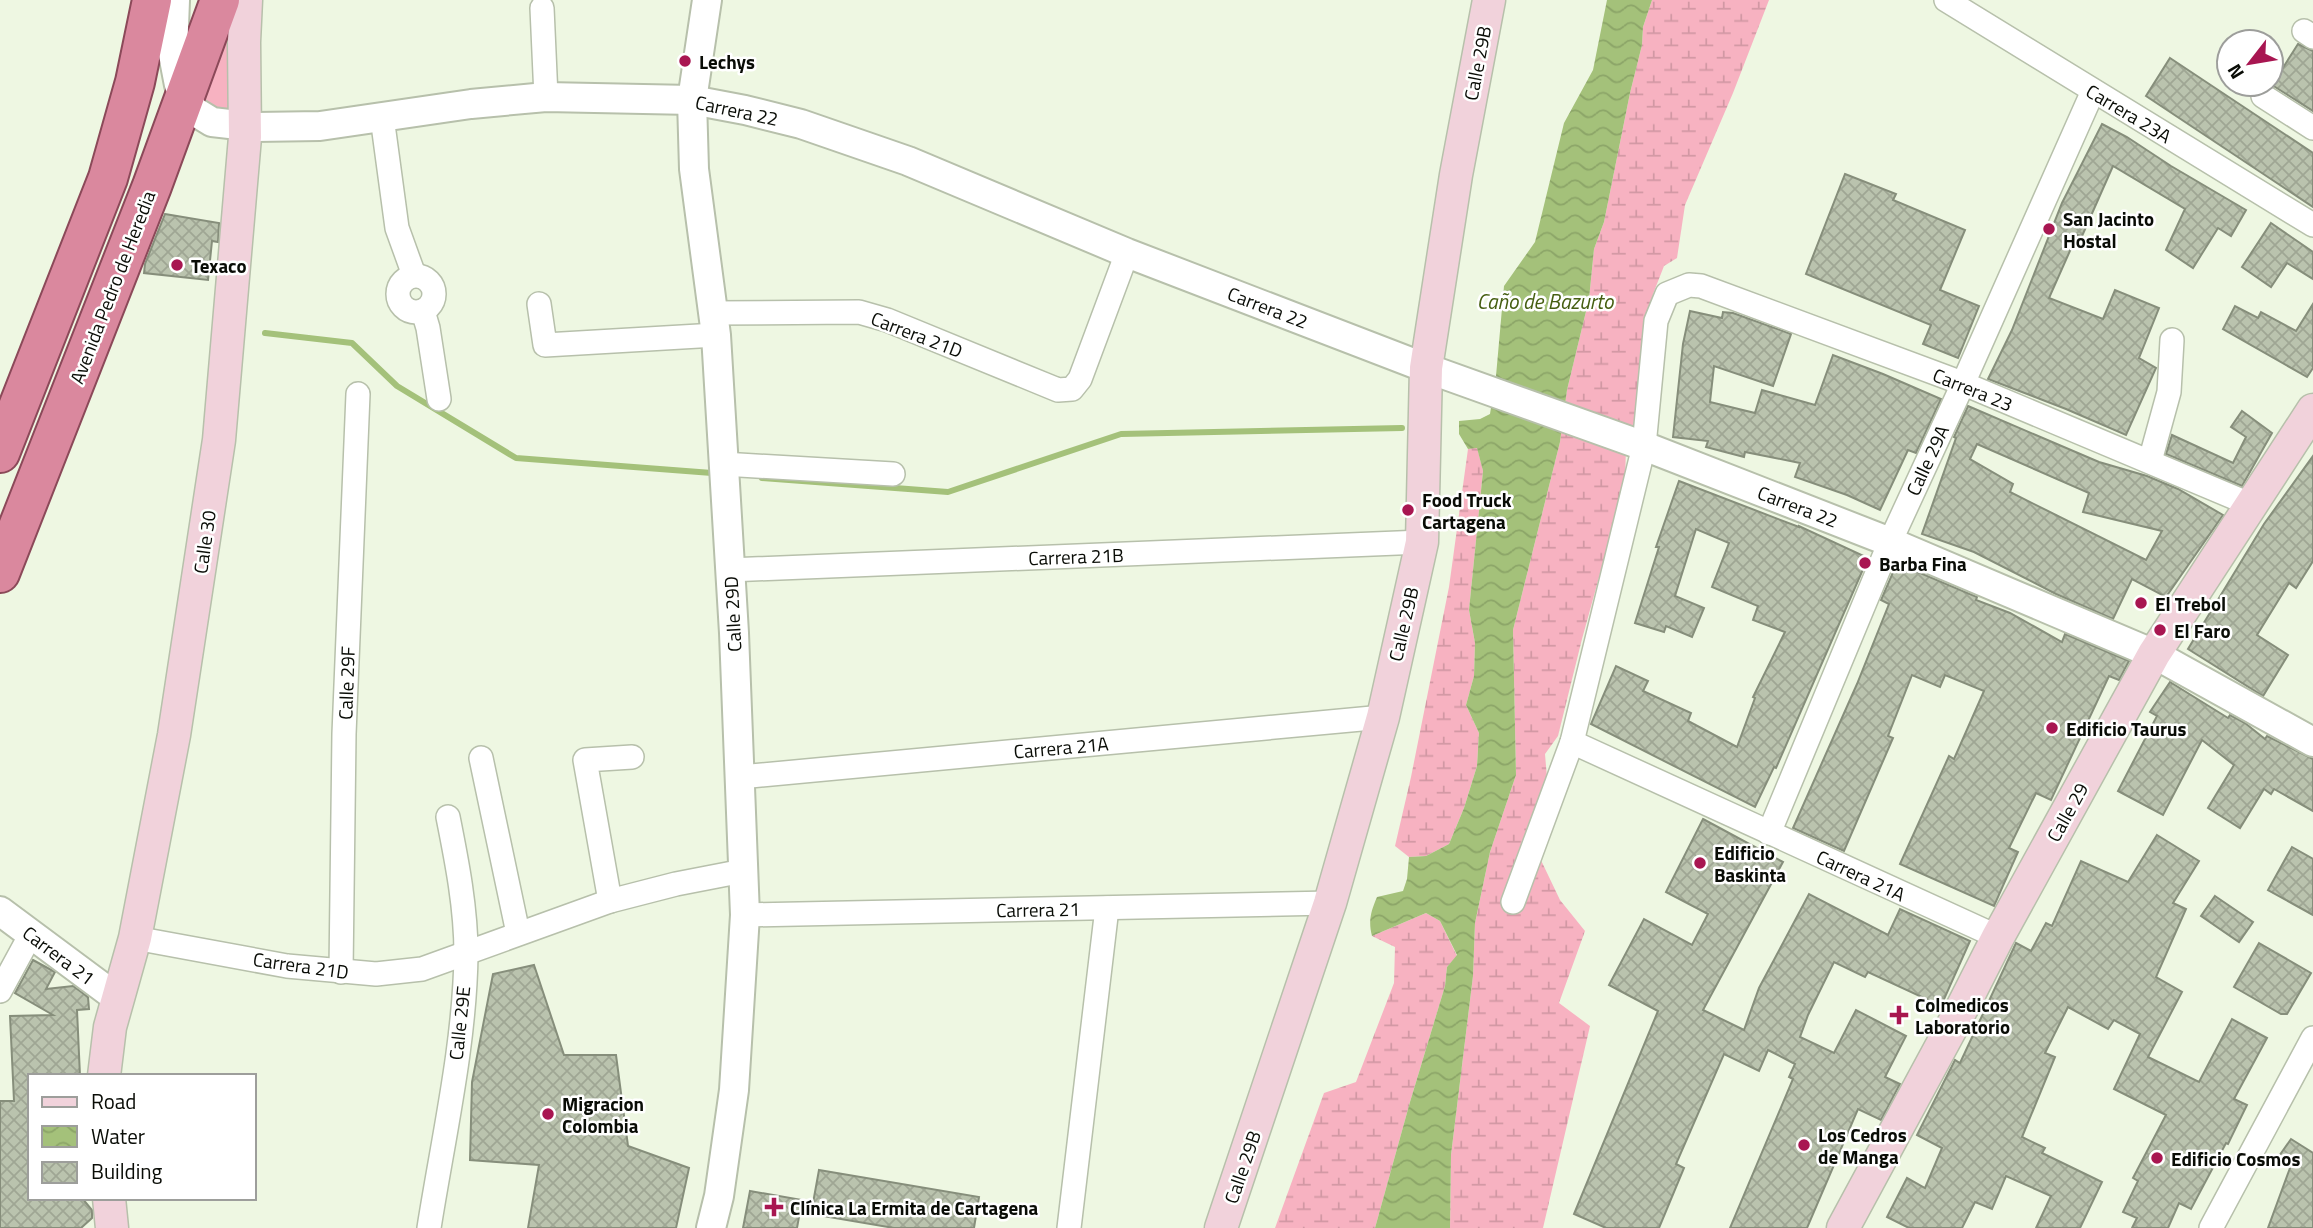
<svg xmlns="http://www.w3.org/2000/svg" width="2313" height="1228" font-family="'Titillium Web',sans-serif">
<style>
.wetland{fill:url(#wetland-marsh)}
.green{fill:#f7b2c1}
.water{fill:url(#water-waves)}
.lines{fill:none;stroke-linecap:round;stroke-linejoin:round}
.stream{stroke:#a4c17a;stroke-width:6}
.building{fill:url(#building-cross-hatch);stroke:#868e7b;stroke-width:2;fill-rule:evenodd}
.minor-casing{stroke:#b7c0ab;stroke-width:26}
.tertiary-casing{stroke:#b7c0ab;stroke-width:32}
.secondary-casing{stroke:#b7c0ab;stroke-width:35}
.trunk-casing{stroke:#8b4959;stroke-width:42}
.minor{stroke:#fff;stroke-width:23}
.tertiary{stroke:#fff;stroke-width:28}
.secondary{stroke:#f1d2db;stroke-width:32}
.trunk{stroke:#da889e;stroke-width:38}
.poi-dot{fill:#a81651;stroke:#fff;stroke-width:2.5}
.labels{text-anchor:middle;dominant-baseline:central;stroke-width:5;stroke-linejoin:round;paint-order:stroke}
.poi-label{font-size:19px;font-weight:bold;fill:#090c06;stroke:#fff;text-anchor:start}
.street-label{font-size:19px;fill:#090c06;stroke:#fff}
.water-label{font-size:21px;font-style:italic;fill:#465f12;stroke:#fff}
</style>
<defs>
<pattern id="wetland-marsh" width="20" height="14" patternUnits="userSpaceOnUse" patternTransform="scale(1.75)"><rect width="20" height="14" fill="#f7b2c1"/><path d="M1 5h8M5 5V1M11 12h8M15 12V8" fill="none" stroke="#d298a4"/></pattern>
<pattern id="water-waves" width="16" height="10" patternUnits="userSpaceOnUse" patternTransform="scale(1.75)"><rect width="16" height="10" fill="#a4c17a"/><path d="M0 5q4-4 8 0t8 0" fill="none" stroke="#8ca568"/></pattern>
<pattern id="building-cross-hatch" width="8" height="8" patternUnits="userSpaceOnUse" patternTransform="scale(1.75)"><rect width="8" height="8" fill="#bac3ae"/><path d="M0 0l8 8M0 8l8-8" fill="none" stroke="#9fa694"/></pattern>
</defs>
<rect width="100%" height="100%" fill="#eef7e2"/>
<g class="wetland">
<path d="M1652,0H1769L1733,93L1685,205L1677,258L1664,266L1653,294L1639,414L1626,446L1625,483L1582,639L1558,736L1545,754L1547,778L1538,854L1560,900L1585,931L1559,1003L1590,1026L1543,1228H1450L1451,1155L1473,976L1475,923L1490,852L1516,775L1513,630L1560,442L1567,390L1589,299L1594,249L1604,222L1630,93L1642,45L1643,27Z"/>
<path d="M1477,447L1483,471L1469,610L1475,643L1474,676L1466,705L1479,733L1477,766L1464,808L1449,844L1426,856L1409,857L1395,846L1411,777L1449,587L1468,449Z"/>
<path d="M1426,913L1440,921L1457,956L1447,967L1445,986L1410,1102L1375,1228H1275L1324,1093L1356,1082L1394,983L1395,947L1372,936Z"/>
</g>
<path class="green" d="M236,0L230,110C213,115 206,103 194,91Z"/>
<path class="water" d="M1607,0H1652L1643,27L1642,45L1630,93L1604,222L1594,249L1589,299L1567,390L1560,442L1513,630L1516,775L1490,852L1475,923L1473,976L1451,1155L1450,1228H1375L1410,1102L1445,986L1447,967L1457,955L1440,921L1426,913L1372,936C1368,921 1371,911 1377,897L1403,891L1407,879L1409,857L1426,856L1449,844L1464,808L1477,766L1479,733L1466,705L1474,676L1475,643L1469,610L1483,471L1477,448L1468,449L1459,434V421L1480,419L1490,414L1496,376L1504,286L1535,242L1564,123L1593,70Z"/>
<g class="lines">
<g class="stream">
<path d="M265,333L352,343L397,386L516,458L712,473"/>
<path d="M762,478L948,492L1121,434L1402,428"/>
</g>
</g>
<g class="building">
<path d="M2298,44L2313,51V111L2272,85Z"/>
<path d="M2170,58L2313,153V207L2146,96Z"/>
<path d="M2102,124L2127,137L2171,166L2246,210L2231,236L2218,228L2193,268L2166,250L2185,209L2113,166L2082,236L2077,235L2049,298L2103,319L2115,290L2159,308L2139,358L2156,368L2126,435L2066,409L1988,379L2012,330L2062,203Z"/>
<path d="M1845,174L1896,194L1893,200L1965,230L1940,290L1979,306L1958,358L1923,344L1931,325L1806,274Z"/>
<path d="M165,214L219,223L218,242L212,241L208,280L144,273L145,264Z"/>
<path d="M2271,223L2313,252V279L2287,263L2271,287L2242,267Z"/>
<path d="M2313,304V368L2307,377L2223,329L2235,306L2258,318L2261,312L2296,331Z"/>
<path d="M1690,311L1722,318L1723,312L1733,313L1791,334L1773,386L1714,366L1710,402L1755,413L1762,390L1815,405L1833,355L1883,374L1941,399L1916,453L1908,450L1880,510L1847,495L1795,477L1800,463L1745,452L1744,457L1706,447L1708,441L1673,437L1683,344Z"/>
<path d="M1968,406L2099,462L2147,476L2178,489L2223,515L2166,597L2132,579L2113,619L2056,594L1974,552L1922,534L1956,438L1954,437ZM1977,444L2089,493L2083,512L2162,531L2146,560L2010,492L2013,484L1970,459Z"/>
<path d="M2242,411L2272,433L2242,486L2166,454L2172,435L2233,463L2246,437L2231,427Z"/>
<path d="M2313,456V561L2296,588L2289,583L2257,635L2288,655L2263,696L2188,649L2264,524Z"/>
<path d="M1679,481L1799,527V526L1868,558L1776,768L1774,767L1755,807L1591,724L1616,666L1648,681L1643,691L1691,713L1688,721L1737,747L1755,698L1753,697L1785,632L1753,620L1758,606L1712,587L1729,543L1696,529L1675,596L1704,608L1692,637L1666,626L1664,632L1635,623L1659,547H1656Z"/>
<path d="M1899,564L1977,597L1976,600L2010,613L2062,642L2065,634L2129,661L2119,680L2109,676L2051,800L2036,793L2009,848L2018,852L1994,906L1900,864L1949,756L1954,759L1984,691L1945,675L1940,687L1912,675L1888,736L1893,738L1844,851L1793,828L1857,684L1889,604L1881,600L1894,570L1896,571Z"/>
<path d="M2170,682L2228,718L2230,715L2245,723L2265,739L2267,736L2313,759V811L2274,789L2271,794L2264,789L2240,828L2208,808L2234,765L2202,740L2163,815L2118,791L2157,716L2150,712Z"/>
<path d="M1703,819L1783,862L1703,1010L1744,1030L1759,988L1809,894L1888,935L1900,909L1970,941L1941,1006L1868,972L1865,977L1834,962L1808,1015L1800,1037L1834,1053L1856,1010L1906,1036L1885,1077L1900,1084L1881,1120L1858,1109L1807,1228H1730L1793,1079L1789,1077L1795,1064L1768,1050L1759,1071L1724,1054L1676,1164L1684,1168L1659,1228H1606L1574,1214L1658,1011L1609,985L1644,919L1692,945L1708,914L1666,892Z"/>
<path d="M2157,835L2199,861L2173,903L2186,909L2156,977L2182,992L2148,1057L2199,1082L2232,1019L2267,1038L2234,1099L2247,1105L2228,1144L2226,1143L2191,1209L2179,1203L2168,1228H2132L2137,1218L2123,1212L2138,1181L2133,1178L2166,1115L2114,1089L2140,1034L2114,1020L2108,1029L2068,1007L2045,1053L2055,1057L2022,1137L2045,1148L2042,1153L2102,1182L2080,1228H2036L2051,1196L2006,1176L1992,1209L1975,1202L1962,1228H1909L1887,1217L1907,1178L1925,1188L1942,1148L1917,1135L1955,1060L1960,1063L2016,943L2031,951L2046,923L2052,926L2081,861L2128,882Z"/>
<path d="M2292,847L2313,859V915L2268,890Z"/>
<path d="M2215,896L2253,922L2239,942L2201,916Z"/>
<path d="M2259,943L2311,973L2287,1014H2281L2234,987Z"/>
<path d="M33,960L55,972L46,989L73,986L88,997L89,1009L77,1010L80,1076H30V1198H82L92,1210V1218L81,1228H0V1101H14L10,1016L53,1015L15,993Z"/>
<path d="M534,965L564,1055H616L628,1146L689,1168L676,1228H528L539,1165L470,1160L472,1082L493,974Z"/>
<path d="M2291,1139L2313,1153V1228H2268L2290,1168L2277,1159Z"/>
<path d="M819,1170L979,1197L974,1228H894L811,1214Z"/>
<path d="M750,1191L802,1200L797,1228H743Z"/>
</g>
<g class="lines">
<defs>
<g id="minor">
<path d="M1946,0L2313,225"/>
<path d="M542,8L546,97"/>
<path d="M2304,31L2313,37"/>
<path d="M2263,96L2313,128"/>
<path d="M382,117L397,228L414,275"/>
<circle cx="416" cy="294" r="18"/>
<path d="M539,304L545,345L716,335"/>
<path d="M423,311L428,328L439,399"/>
<path d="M712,313L859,312L887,320L1058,390L1072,389L1080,379L1127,253"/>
<path d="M2150,461L2169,392L2172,340"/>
<path d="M723,464L893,474"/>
<path d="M729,570L1422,542"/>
<path d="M1572,742L1998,937"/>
<path d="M481,758L518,933"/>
<path d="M740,777L1383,717"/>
<path d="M1769,833L1890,542L1957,397L2093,91"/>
<path d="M610,901L585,760L632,757"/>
<path d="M1513,902L1572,742L1644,446L1656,321L1667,294L1689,285L1701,286L1962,383L2252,505"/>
<path d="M745,915L1330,903"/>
<path d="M135,938L287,966L376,974L422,969L610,901L676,884L743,871"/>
<path d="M341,972L344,734L358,394"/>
<path d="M0,991L31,934"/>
<path d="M429,1228C443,1139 465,1044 466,954C466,908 457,862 448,817"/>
<path d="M1069,1228L1107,908"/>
<path d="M2211,1228L2313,1038"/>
</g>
<g id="tertiary">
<path d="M175,0L173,54L179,85L194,111L212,122L256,127L320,126L471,104L546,97L692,100L745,110L801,124L908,161L1127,253L1426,368L1644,446L1890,542L2154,654L2313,742"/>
<path d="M707,0L692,100L694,169L716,335L734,633L745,915L734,1090L719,1196L711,1228"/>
<path d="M0,911L117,998"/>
</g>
<g id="secondary">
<path d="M104,1076L110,1027L135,938L174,735L219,440L245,137L244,42L246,0"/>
<path d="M109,1198L112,1228"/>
<path d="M1221,1228L1330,903L1383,717L1422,542L1426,368L1456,175L1489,0"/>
<path d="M1843,1228L1962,1008L1998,937L2154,654L2313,410"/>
</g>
<g id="trunk">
<path d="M0,453L108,178L135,82L152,0"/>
<path d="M0,573L152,186L220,0"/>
</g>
</defs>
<use href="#minor" class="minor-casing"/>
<use href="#tertiary" class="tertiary-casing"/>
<use href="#secondary" class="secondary-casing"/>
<use href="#trunk" class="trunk-casing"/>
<use href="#minor" class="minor"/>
<use href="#tertiary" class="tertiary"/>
<use href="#secondary" class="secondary"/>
<use href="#trunk" class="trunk"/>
</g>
<g class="poi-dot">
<circle cx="685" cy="61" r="7"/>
<circle cx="2049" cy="229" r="7"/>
<circle cx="177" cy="265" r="7"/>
<circle cx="1408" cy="510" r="7"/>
<circle cx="1865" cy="563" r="7"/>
<circle cx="2141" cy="603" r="7"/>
<circle cx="2160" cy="630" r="7"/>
<circle cx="2052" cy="728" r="7"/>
<circle cx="1700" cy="863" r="7"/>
<path d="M1895.5 1004.5h7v7h7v7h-7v7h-7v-7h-7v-7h7z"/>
<circle cx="548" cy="1114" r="7"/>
<circle cx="1804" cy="1145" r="7"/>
<circle cx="2157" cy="1158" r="7"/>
<path d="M770.5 1196.5h7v7h7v7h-7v7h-7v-7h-7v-7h7z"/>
</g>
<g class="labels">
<g class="poi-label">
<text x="699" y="61">Lechys</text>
<text x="2063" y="218">San Jacinto<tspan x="2063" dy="22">Hostal</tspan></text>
<text x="191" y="265">Texaco</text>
<text x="1422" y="499">Food Truck<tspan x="1422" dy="22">Cartagena</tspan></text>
<text x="1879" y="563">Barba Fina</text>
<text x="2155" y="603">El Trebol</text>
<text x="2174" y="630">El Faro</text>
<text x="2066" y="728">Edificio Taurus</text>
<text x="1714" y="852">Edificio<tspan x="1714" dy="22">Baskinta</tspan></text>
<text x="1915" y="1004">Colmedicos<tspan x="1915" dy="22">Laboratorio</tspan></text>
<text x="562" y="1103">Migracion<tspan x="562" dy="22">Colombia</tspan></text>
<text x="1818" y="1134">Los Cedros<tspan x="1818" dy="22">de Manga</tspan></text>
<text x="2171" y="1158">Edificio Cosmos</text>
<text x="790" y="1207">Clínica La Ermita de Cartagena</text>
</g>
<g class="street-label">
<text transform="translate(1477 63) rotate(-79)">Calle 29B</text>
<text transform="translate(737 110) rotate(12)">Carrera 22</text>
<text transform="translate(2129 113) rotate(31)">Carrera 23A</text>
<text transform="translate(112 287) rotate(-69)">Avenida Pedro de Heredia</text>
<text transform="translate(1268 307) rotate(21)">Carrera 22</text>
<text transform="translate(917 334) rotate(21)">Carrera 21D</text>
<text transform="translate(1973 389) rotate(22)">Carrera 23</text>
<text transform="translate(1927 460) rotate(-65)">Calle 29A</text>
<text transform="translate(1798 506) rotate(21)">Carrera 22</text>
<text transform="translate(204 542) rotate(-82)">Calle 30</text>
<text transform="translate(1076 556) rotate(-2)">Carrera 21B</text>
<text transform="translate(732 614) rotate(-93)">Calle 29D</text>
<text transform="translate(1403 624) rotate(-77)">Calle 29B</text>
<text transform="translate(346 683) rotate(-88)">Calle 29F</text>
<text transform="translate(1061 747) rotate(-5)">Carrera 21A</text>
<text transform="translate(2067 812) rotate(-61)">Calle 29</text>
<text transform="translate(1861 875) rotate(25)">Carrera 21A</text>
<text transform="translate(1038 909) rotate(-1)">Carrera 21</text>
<text transform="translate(59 955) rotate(37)">Carrera 21</text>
<text transform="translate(301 965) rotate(8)">Carrera 21D</text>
<text transform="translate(459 1023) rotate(-84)">Calle 29E</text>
<text transform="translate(1242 1167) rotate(-71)">Calle 29B</text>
</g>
<g class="water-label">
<text x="1545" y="301">Caño de Bazurto</text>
</g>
</g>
<rect x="28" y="1074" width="228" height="126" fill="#ffffff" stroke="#9d9e9b" stroke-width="2"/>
<rect x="42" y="1097" width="35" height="10" fill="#f1d2db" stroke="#9d9e9b" stroke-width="2"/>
<text x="91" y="1109" font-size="21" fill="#090c06">Road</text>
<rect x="42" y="1126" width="35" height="21" fill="url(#water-waves)" stroke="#9d9e9b" stroke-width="2"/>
<text x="91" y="1144" font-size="21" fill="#090c06">Water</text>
<rect x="42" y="1162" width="35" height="21" fill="url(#building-cross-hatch)" stroke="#9d9e9b" stroke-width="2"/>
<text x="91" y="1179" font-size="21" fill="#090c06">Building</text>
<g transform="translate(2250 63) rotate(239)"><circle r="33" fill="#ffffff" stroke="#9d9e9b" stroke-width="2"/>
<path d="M0-5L12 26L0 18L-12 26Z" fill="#a81651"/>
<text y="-10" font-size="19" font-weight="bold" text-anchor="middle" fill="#090c06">N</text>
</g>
</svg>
